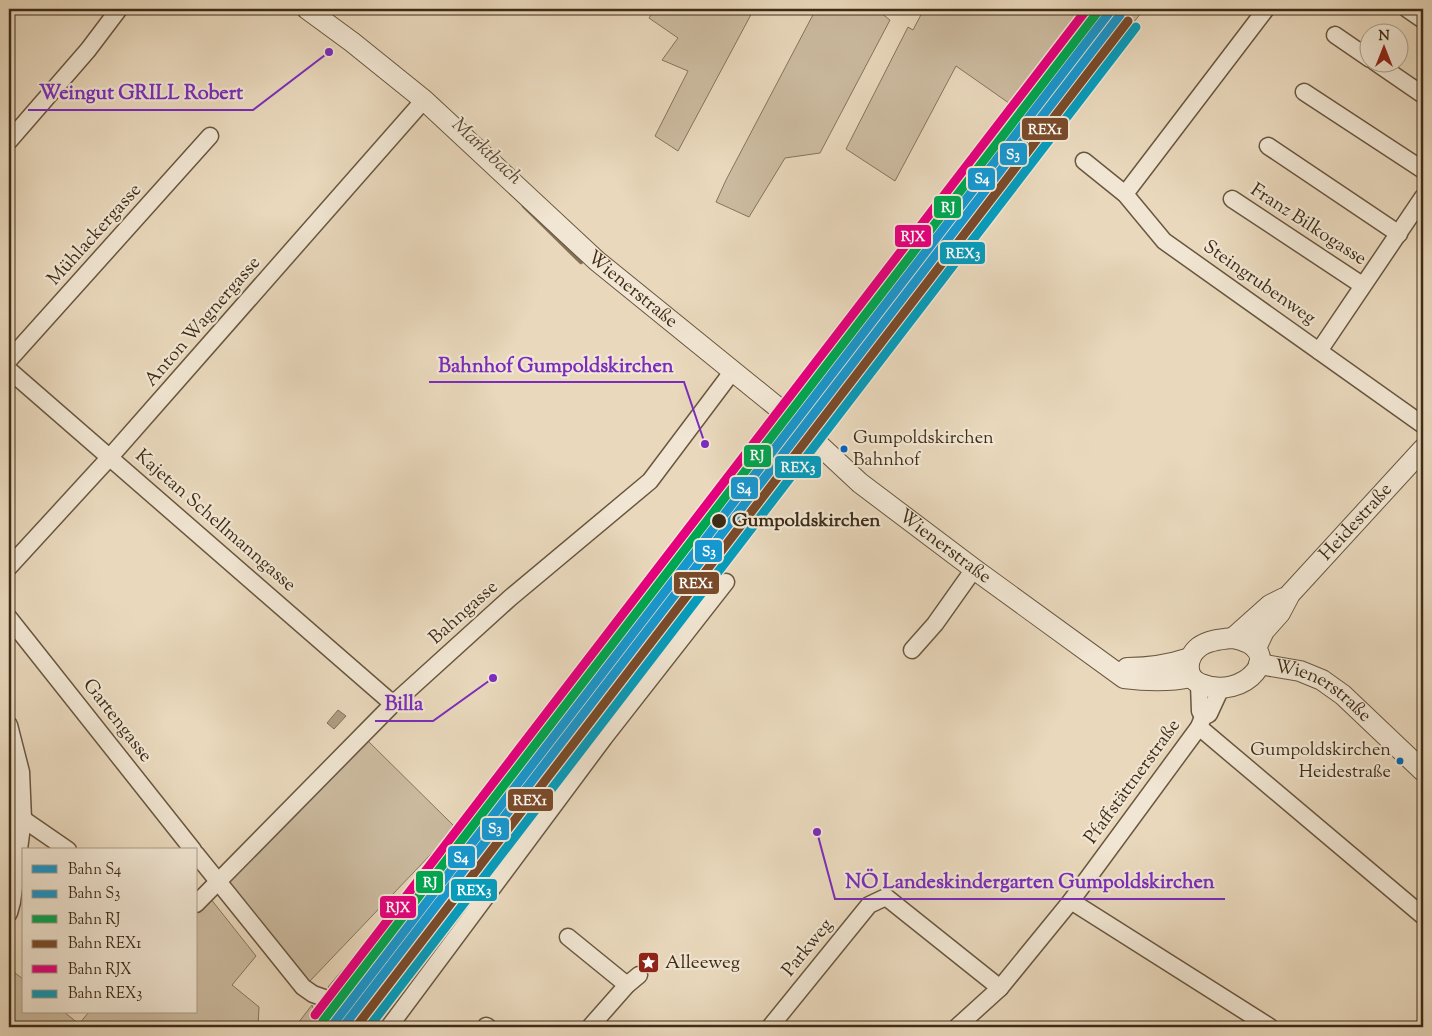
<svg xmlns="http://www.w3.org/2000/svg" width="1432" height="1036" font-family="'Sorts Mill Goudy',serif">
<style>
.green{fill:#ccbba0;stroke:#85745c}
.water{fill:#af9e84;stroke:#827058}
.lines{fill:none;stroke-linecap:round;stroke-linejoin:round}
.stream{stroke:#827058;stroke-width:4.5}
.minor-tunnel{stroke:#c7b69b;stroke-width:16;stroke-dasharray:16 8;stroke-linecap:butt}
.minor-casing{stroke:#695740;stroke-width:19}
.tertiary-casing{stroke:#695740;stroke-width:22}
.minor{stroke:#f1e6d3;stroke-width:16}
.tertiary{stroke:#f1e6d3;stroke-width:20}
.rail-1-casing{stroke:#f1e6d3;stroke-width:12}
.rail-2-casing{stroke:#f1e6d3;stroke-width:12}
.rail-3-casing{stroke:#f1e6d3;stroke-width:12}
.rail-4-casing{stroke:#f1e6d3;stroke-width:12}
.rail-5-casing{stroke:#f1e6d3;stroke-width:12}
.rail-6-casing{stroke:#f1e6d3;stroke-width:12}
.rail-1{stroke:#1797cf;stroke-width:9}
.rail-2{stroke:#1797cf;stroke-width:9}
.rail-3{stroke:#00a651;stroke-width:9}
.rail-4{stroke:#7a4b2a;stroke-width:9}
.rail-5{stroke:#e5007d;stroke-width:9}
.rail-6{stroke:#069cbc;stroke-width:9}
.bus-dot{fill:#0065bd;stroke:#f1e6d3;stroke-width:2}
.stop-dot{fill:#3e2c17;stroke:#f1e6d3;stroke-width:2}
.labels{text-anchor:middle;dominant-baseline:central;stroke-width:4.5;stroke-linejoin:round;paint-order:stroke}
.bus-label{font-size:18px;fill:#3e2c17;stroke:#f1e6d3;text-anchor:start}
.street-label{font-size:19px;fill:#3e2c17;stroke:#f1e6d3}
.stop-label{font-size:19px;font-weight:bold;fill:#3e2c17;stroke:#f1e6d3;text-anchor:start}
.poi-label{font-size:19px;fill:#3e2c17;stroke:#f1e6d3;text-anchor:start}
.water-label{font-size:20px;font-style:italic;fill:#5a4832;stroke:#f1e6d3}
.leader{fill:none;stroke:#7b2cbf;stroke-width:2}
.callout-dot{fill:#7b2cbf;stroke:#f1e6d3;stroke-width:2}
.callout-label{font-size:20px;text-anchor:middle;font-weight:bold;fill:#7b2cbf;stroke:#f1e6d3;stroke-width:4.5;stroke-linejoin:round;paint-order:stroke}
.line-badge{stroke:#f1e6d3;stroke-width:2}
.badge-label{font-size:14px;text-anchor:middle;font-weight:bold;fill:#fff}
</style>
<rect width="100%" height="100%" fill="#e9d8bc"/>
<filter id="stains"><feTurbulence type="fractalNoise" baseFrequency=".004" numOctaves="4"/><feColorMatrix values="0 0 0 0 .2 0 0 0 0 .09 0 0 0 0 .02 0 0 0 .5 -.17"/></filter>
<radialGradient id="worn" r=".72"><stop offset=".6" stop-color="#630" stop-opacity="0"/><stop offset="1" stop-color="#630" stop-opacity=".3"/></radialGradient>
<g class="green">
<path d="M655,9H754L678,151L655,136L688,71L662,60L678,38L649,18Z"/>
<path d="M816,9H876L890,20L820,153L785,158L749,217L716,202L726,180Z"/>
<path d="M924,9H1089L1016,108L956,66L895,181L846,149L908,27L913,30Z"/>
<path d="M1121,9H1144L1080,92L1069,117L1059,112L816,418L809,413Z"/>
<path d="M365,738L456,828L309,982L228,881Z"/>
<path d="M415,884L418,886L335,995L328,987Z"/>
<path d="M210,898L256,956L232,985L259,1007L258,1027H9V968L24,980V1012H64L79,1024L89,1012H196V911Z"/>
<path d="M312,1005L317,1018L310,1027H295Z"/>
</g>
<path class="water" d="M338,710L346,716L334,729L327,723Z"/>
<g class="lines">
<path class="stream" d="M524,206L581,262"/>
<path class="minor-tunnel" d="M330,1000L358,1020"/>
<defs>
<g id="minor">
<path d="M1407,9L1423,20"/>
<path d="M1335,35L1370,59"/>
<path d="M1375,62L1423,95"/>
<path d="M1304,92L1423,170"/>
<path d="M9,141L88,50L119,9"/>
<path d="M1268,146L1399,234"/>
<path d="M1084,161L1125,194L1164,241L1423,425"/>
<path d="M1125,194L1266,9"/>
<path d="M1232,199L1362,285"/>
<path d="M1319,351L1423,197"/>
<path d="M9,360L210,136"/>
<path d="M9,370L393,704"/>
<path d="M9,567L110,457L424,100"/>
<path d="M9,618L193,850"/>
<path d="M912,650L935,624L974,569"/>
<path d="M1199,684L1200,711L1203,717"/>
<path d="M9,725L21,772L23,819L12,902L9,913"/>
<path d="M1199,727L1423,916"/>
<path d="M23,819L68,850"/>
<path d="M196,854L303,987L313,994L330,1000"/>
<path d="M1071,901L1270,1027"/>
<path d="M196,904L393,704L510,598L650,481L732,372"/>
<path d="M568,937L627,985"/>
<path d="M358,1020L369,1027"/>
<path d="M486,1026L488,1027"/>
<path d="M389,1027L604,738L726,582"/>
<path d="M590,1027L627,985L639,975"/>
<path d="M770,1027L869,905L886,897L1000,988"/>
<path d="M957,1027L1000,988L1071,901L1199,727L1203,717L1209,714L1221,688"/>
</g>
<g id="tertiary">
<path id="s1" d="M307,9L352,42L424,100L597,261L787,415L860,483L974,569L1124,678C1147,681 1168,682 1191,677"/>
<path d="M1233,638C1291,650 1244,702 1201,684C1184,678 1186,657 1199,647C1208,640 1222,639 1233,638Z"/>
<path d="M1233,638L1270,605L1284,598"/>
<path id="s2" d="M1256,648L1264,631L1280,613L1290,594L1423,449"/>
<path id="s3" d="M1259,664L1300,671L1322,680L1343,695L1423,771"/>
<path d="M1127,668C1149,668 1169,665 1190,658"/>
</g>
</defs>
<use href="#minor" class="minor-casing"/>
<use href="#tertiary" class="tertiary-casing"/>
<use href="#minor" class="minor"/>
<use href="#tertiary" class="tertiary"/>
<defs>
<path id="rail-1" d="M331,1027L1112,9"/>
<path id="rail-2" d="M343,1027L1120,15"/>
<path id="rail-3" d="M323,1021L1100,9"/>
<path id="rail-4" d="M356,1027L1128,21"/>
<path id="rail-5" d="M315,1015L1087,9"/>
<path id="rail-6" d="M369,1027L1136,27"/>
</defs>
<use href="#rail-1" class="rail-1-casing"/>
<use href="#rail-2" class="rail-2-casing"/>
<use href="#rail-3" class="rail-3-casing"/>
<use href="#rail-4" class="rail-4-casing"/>
<use href="#rail-5" class="rail-5-casing"/>
<use href="#rail-6" class="rail-6-casing"/>
<use href="#rail-1" class="rail-1"/>
<use href="#rail-2" class="rail-2"/>
<use href="#rail-3" class="rail-3"/>
<use href="#rail-4" class="rail-4"/>
<use href="#rail-5" class="rail-5"/>
<use href="#rail-6" class="rail-6"/>
</g>
<defs>
<symbol id="sight-square" viewBox="-11 -11 22 22"><rect x="-9" y="-9" width="18" height="18" rx="4" fill="#8f2418" stroke="#f1e6d3"/><path d="M0-6L1.8-2.2L6-1.7L2.9 1.2L3.7 5.4L0 3.3L-3.7 5.4L-2.9 1.2L-6-1.7L-1.8-2.2Z" fill="#fff"/></symbol>
</defs>
<g fill-rule="evenodd">
<use href="#sight-square" x="636" y="950" width="25" height="25"/>
</g>
<g class="bus-dot">
<circle cx="844" cy="449" r="4.5"/>
<circle cx="1400" cy="761" r="4.5"/>
</g>
<circle class="stop-dot" cx="719" cy="521" r="8"/>
<g class="labels">
<g class="bus-label">
<text x="853" y="439">Gumpoldskirchen<tspan x="853" dy="22">Bahnhof</tspan></text>
<text x="1391" y="751" text-anchor="end">Gumpoldskirchen<tspan x="1391" dy="22">Heidestraße</tspan></text>
</g>
<g class="street-label">
<text transform="translate(1308 225) rotate(33)">Franz Bilkogasse</text>
<text transform="translate(95 235) rotate(-48)">Mühlackergasse</text>
<text transform="translate(1259 283) rotate(35)">Steingrubenweg</text>
<text stroke="none"><textPath href="#s1" startOffset="430">Wienerstraße</textPath></text>
<text transform="translate(203 322) rotate(-49)">Anton Wagnergasse</text>
<text transform="translate(215 521) rotate(41)">Kajetan Schellmanngasse</text>
<text stroke="none"><textPath href="#s2" startOffset="162">Heidestraße</textPath></text>
<text stroke="none"><textPath href="#s1" startOffset="835">Wienerstraße</textPath></text>
<text transform="translate(464 613) rotate(-42)">Bahngasse</text>
<text stroke="none"><textPath href="#s3" startOffset="71">Wienerstraße</textPath></text>
<text transform="translate(117 721) rotate(52)">Gartengasse</text>
<text transform="translate(1133 782) rotate(-54)">Pfaffstättnerstraße</text>
<text transform="translate(808 948) rotate(-51)">Parkweg</text>
</g>
<g class="stop-label">
<text x="732" y="521">Gumpoldskirchen</text>
</g>
<g class="poi-label">
<text x="665" y="963">Alleeweg</text>
</g>
<g class="water-label">
<text transform="translate(486 152) rotate(43)">Marktbach</text>
</g>
</g>
<path class="leader" d="M329 52L253 110H28M705 444L684 382H429M493 678L433 721H375M817 832L835 899H1225"/>
<g class="callout-dot">
<circle cx="329" cy="52" r="5"/>
<circle cx="705" cy="444" r="5"/>
<circle cx="493" cy="678" r="5"/>
<circle cx="817" cy="832" r="5"/>
</g>
<g class="callout-label">
<text x="141" y="99">Weingut GRILL Robert</text>
<text x="556" y="372">Bahnhof Gumpoldskirchen</text>
<text x="404" y="710">Billa</text>
<text x="1030" y="888">NÖ Landeskindergarten Gumpoldskirchen</text>
</g>
<g class="line-badge">
<rect x="1021" y="117" width="48" height="24" rx="5" fill="#7a4b2a"/>
<rect x="999" y="142" width="29" height="24" rx="5" fill="#1797cf"/>
<rect x="967" y="167" width="29" height="24" rx="5" fill="#1797cf"/>
<rect x="933" y="195" width="29" height="24" rx="5" fill="#00a651"/>
<rect x="894" y="224" width="38" height="24" rx="5" fill="#e5007d"/>
<rect x="939" y="241" width="47" height="24" rx="5" fill="#069cbc"/>
<rect x="743" y="444" width="29" height="24" rx="5" fill="#00a651"/>
<rect x="774" y="455" width="48" height="24" rx="5" fill="#069cbc"/>
<rect x="730" y="476" width="29" height="24" rx="5" fill="#1797cf"/>
<rect x="694" y="539" width="29" height="24" rx="5" fill="#1797cf"/>
<rect x="673" y="571" width="47" height="24" rx="5" fill="#7a4b2a"/>
<rect x="507" y="788" width="47" height="24" rx="5" fill="#7a4b2a"/>
<rect x="481" y="817" width="29" height="24" rx="5" fill="#1797cf"/>
<rect x="447" y="845" width="29" height="24" rx="5" fill="#1797cf"/>
<rect x="415" y="870" width="29" height="24" rx="5" fill="#00a651"/>
<rect x="450" y="878" width="48" height="24" rx="5" fill="#069cbc"/>
<rect x="379" y="895" width="38" height="24" rx="5" fill="#e5007d"/>
</g>
<g class="badge-label">
<text x="1045" y="134">REX1</text>
<text x="1013" y="159">S3</text>
<text x="982" y="183">S4</text>
<text x="948" y="212">RJ</text>
<text x="913" y="241">RJX</text>
<text x="963" y="258">REX3</text>
<text x="757" y="460">RJ</text>
<text x="798" y="472">REX3</text>
<text x="744" y="493">S4</text>
<text x="709" y="556">S3</text>
<text x="696" y="588">REX1</text>
<text x="530" y="805">REX1</text>
<text x="495" y="833">S3</text>
<text x="461" y="862">S4</text>
<text x="430" y="887">RJ</text>
<text x="474" y="895">REX3</text>
<text x="398" y="912">RJX</text>
</g>
<rect width="1432" height="1036" fill="none" stroke="#e9d8bc" stroke-width="30"/>
<rect x="10" y="10" width="1412" height="1016" fill="none" stroke="#3e2c17" stroke-width="2.5"/>
<rect x="15" y="15" width="1402" height="1006" fill="none" stroke="#3e2c17"/>
<rect x="22" y="848" width="175" height="165" fill="#f1e6d3" stroke="#a99c88"/>
<rect x="32" y="865" width="25" height="8" fill="#1797cf" stroke="#a99c88"/>
<text x="68" y="874" font-size="15" fill="#3e2c17">Bahn S4</text>
<rect x="32" y="890" width="25" height="8" fill="#1797cf" stroke="#a99c88"/>
<text x="68" y="898" font-size="15" fill="#3e2c17">Bahn S3</text>
<rect x="32" y="915" width="25" height="8" fill="#00a651" stroke="#a99c88"/>
<text x="68" y="924" font-size="15" fill="#3e2c17">Bahn RJ</text>
<rect x="32" y="940" width="25" height="8" fill="#7a4b2a" stroke="#a99c88"/>
<text x="68" y="948" font-size="15" fill="#3e2c17">Bahn REX1</text>
<rect x="32" y="965" width="25" height="8" fill="#e5007d" stroke="#a99c88"/>
<text x="68" y="974" font-size="15" fill="#3e2c17">Bahn RJX</text>
<rect x="32" y="990" width="25" height="8" fill="#069cbc" stroke="#a99c88"/>
<text x="68" y="998" font-size="15" fill="#3e2c17">Bahn REX3</text>
<g transform="translate(1384 48)"><circle r="24" fill="#f1e6d3" stroke="#a99c88"/>
<path d="M0-4L9 19L0 12L-9 19Z" fill="#8f2418"/>
<text y="-8" font-size="14" font-weight="bold" text-anchor="middle" fill="#3e2c17">N</text>
</g>
<rect width="100%" height="100%" filter="url(#stains)"/>
<rect width="100%" height="100%" fill="url(#worn)"/>
</svg>
